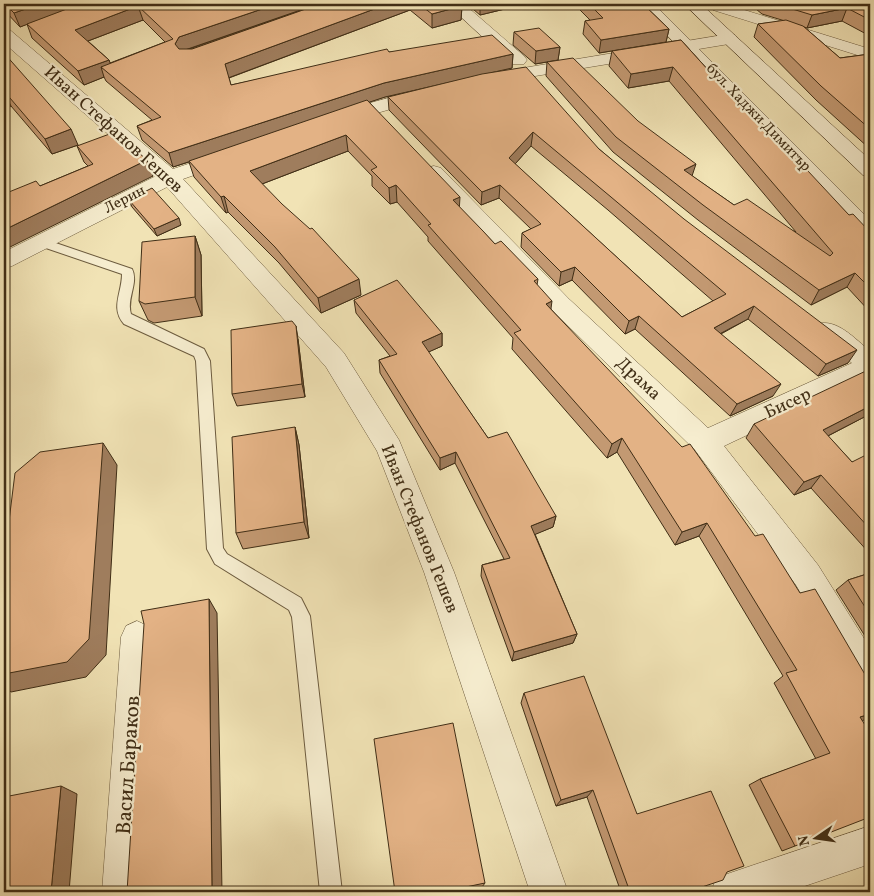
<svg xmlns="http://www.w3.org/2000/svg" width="874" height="896" font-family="Vollkorn,serif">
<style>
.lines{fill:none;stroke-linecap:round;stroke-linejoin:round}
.lane-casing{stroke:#6c5b3e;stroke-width:2}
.street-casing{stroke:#6c5b3e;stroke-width:1}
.secondary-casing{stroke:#402e16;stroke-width:1}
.lane{fill:#f6edcf;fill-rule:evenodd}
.street{fill:#f6edcf;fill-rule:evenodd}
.secondary{fill:#f6edcf;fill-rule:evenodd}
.wall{fill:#c39972;stroke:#402e16;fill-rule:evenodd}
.shaded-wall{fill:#9f7d5d;stroke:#402e16}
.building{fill:#e3b285;stroke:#402e16;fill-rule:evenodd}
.labels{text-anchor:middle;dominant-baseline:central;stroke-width:4.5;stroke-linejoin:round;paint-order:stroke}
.far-street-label{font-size:15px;fill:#402e16;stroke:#f6edcf}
.street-label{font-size:18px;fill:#402e16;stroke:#f6edcf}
.near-street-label{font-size:21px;fill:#402e16;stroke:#f6edcf}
</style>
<rect width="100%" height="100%" fill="#f1e3b5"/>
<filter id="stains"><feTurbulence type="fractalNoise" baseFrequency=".004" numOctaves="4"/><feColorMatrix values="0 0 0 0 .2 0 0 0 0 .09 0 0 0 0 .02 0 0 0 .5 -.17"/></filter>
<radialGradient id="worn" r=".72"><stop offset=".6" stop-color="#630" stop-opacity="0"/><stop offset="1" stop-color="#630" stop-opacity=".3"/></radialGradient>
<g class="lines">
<defs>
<path id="lane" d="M41,238L132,269C139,283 126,299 131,314L204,349L210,361L223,548L227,554L301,598L310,616L342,892H320L292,617L289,610L215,564L207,549L196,361L194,356L124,324C110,308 122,293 122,274L37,245L35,242Z"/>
<g id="street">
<path d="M447,4H464L524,56L527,60L524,64H512Z"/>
<path d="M713,4H725L870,49V59L713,10L711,7Z"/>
<path d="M4,29L10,30L173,169L227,151L234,153L237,157L234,161L183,179L344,353L399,440L454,572L568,892H530L424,572L377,451L326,367L167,187L12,266L4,269V252L156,176L4,43Z"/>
<path d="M729,34L735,35L737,39L735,43L493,83L487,82L484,78L487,74L493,73Z"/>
<path d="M424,88L430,90L433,94L430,98L338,124L331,122L329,118L331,114Z"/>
<path d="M434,166L441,168L569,299L708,428L852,363L817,336L814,330L817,324C837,318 855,339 870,351V377L724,446L818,565L870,648V695L858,690L796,585L695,450L553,311L427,176L424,172L427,168Z"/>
<path d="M137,621L148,626L153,637L140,892H102L121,637L126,626Z"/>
<path d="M870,826V864L787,892H711L716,878L730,873Z"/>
</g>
<g id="secondary">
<path d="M637,4H654L870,220V240L862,238Z"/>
<path d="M684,4H701L870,160V177L863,175Z"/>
</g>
</defs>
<use href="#lane" class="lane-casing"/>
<use href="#street" class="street-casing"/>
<use href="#secondary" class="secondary-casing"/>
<use href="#lane" class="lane"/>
<use href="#street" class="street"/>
<use href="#secondary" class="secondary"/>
</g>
<g class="wall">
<path d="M4,4H318L189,49H192L320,4H459L462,6L461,20L432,28L410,10L229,78L231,85L389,52L513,54L512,68L495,72L599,149L848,363L818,376L748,319L721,334L773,396L730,416L635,329L625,334L572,280L559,286L521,247L522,233L531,229L499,198L481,205L389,110L388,97L426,88L385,97L369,102L459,207L495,244L538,279L537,285L551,309L870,718L862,720L795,846L782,851L749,785L760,779L816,759L774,683L783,676L699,536L675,545L617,452L607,458L512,349L513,338L428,241V237L397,202L390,204L372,186V176L348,151L262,184L361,295L321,313L279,263L228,212L226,213L194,177L189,162L173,167L142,140L137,126L152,120L106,81L104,77L84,85L32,38L27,24L20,27L4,10ZM143,20L165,42L110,63L109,60L88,41ZM531,146L608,210L713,301L682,317L515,164Z"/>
<path d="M467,4H509V8L480,15Z"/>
<path d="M574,4H643L669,29L666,42L599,53L583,34L585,21L590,20Z"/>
<path d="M750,4H870V36L842,21L807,28L804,27L840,58L870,54V149L816,100L754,37L758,24L785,21L762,14Z"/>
<path d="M514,32L560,47L558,60L692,176L734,205L796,232L669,81L628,88L609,66L612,51L681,40L747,113L849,215L870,232V312L847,287L811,305L698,220L613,152L546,76L547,62L535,64L513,45Z"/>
<path d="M4,53L78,145L52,154L11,106L4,108Z"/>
<path d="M77,146L147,160L153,176L40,186L88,166L84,162Z"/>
<path d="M129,200L181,225L157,236L132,207Z"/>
<path d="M195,236L201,255L202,316L154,323L148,320L139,301Z"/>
<path d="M354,300L442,333V346L428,352L488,438L556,516L553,527L535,534L577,634L573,643L512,661L481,576L482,565L504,559L455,463L440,470L380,373L379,360L390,356L356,313Z"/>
<path d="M298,339L305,397L237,406L232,394Z"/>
<path d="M870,414L828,436L852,462L870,459V554L811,488L794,495L746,438L754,424Z"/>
<path d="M295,427L299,445L309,538L243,549L236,533Z"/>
<path d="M870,573V635L865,636L836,590L848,580Z"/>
<path d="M524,693L637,814L727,872L687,892H621L587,797L556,806L521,703Z"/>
<path d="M485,883L482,887L458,892H395Z"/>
</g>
<g class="shaded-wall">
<path d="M40,4H82L20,27L14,13Z"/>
<path d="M277,4H318L182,51L178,58L175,44L179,37Z"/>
<path d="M388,4H410V10L228,78L225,64Z"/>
<path d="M480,4H509V8L480,15Z"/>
<path d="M138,6L143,20L80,44L75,30Z"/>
<path d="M462,6L461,20L432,28V14Z"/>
<path d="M847,8L842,21L807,28L812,15Z"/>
<path d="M669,29L666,42L599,53L601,40Z"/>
<path d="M560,47L558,60L535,64L536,51Z"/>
<path d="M513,54L512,68L385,97L173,167L169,153L384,83Z"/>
<path d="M109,60L114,73L101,67L104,77L84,85L78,71Z"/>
<path d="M673,67L669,81L628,88L631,74Z"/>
<path d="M4,92L11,106L4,108Z"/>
<path d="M71,129L78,145L52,154L45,139Z"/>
<path d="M533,132L531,146L508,172L509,158Z"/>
<path d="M346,135L348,151L254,187L250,171Z"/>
<path d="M147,160L153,176L4,250V230Z"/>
<path d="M696,164L691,179L684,170Z"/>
<path d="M396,185L397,202L390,204L389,188Z"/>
<path d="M500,185L499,198L481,205L482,192Z"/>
<path d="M224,196L228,212L226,213L221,197Z"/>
<path d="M460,197L459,213L453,200Z"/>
<path d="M179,218L181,225L157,236L154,229Z"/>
<path d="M195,236L201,255L202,316L195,297Z"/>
<path d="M575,267L572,280L559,286L561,272Z"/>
<path d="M855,273L847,287L811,305L819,290Z"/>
<path d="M359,279L361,295L321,313L318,298Z"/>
<path d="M552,301L550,316L546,304Z"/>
<path d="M754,306L748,319L708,340L714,328Z"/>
<path d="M639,316L635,329L625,334L629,321Z"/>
<path d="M296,326L298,339L305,397L302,384Z"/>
<path d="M442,333V346L422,355V342Z"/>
<path d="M857,350L848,363L818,376L826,364Z"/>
<path d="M781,384L773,396L730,416L737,404Z"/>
<path d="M870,406V414L814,443L823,430Z"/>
<path d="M295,427L299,445L309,538L304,522Z"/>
<path d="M622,438L617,452L607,458L612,444Z"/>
<path d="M103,443L117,465L106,655L86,677L11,692L4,687V674Z"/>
<path d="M456,452L455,463L440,470V458Z"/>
<path d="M821,475L811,488L794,495L804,482Z"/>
<path d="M556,516L553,527L529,537L531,526Z"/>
<path d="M707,523L699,536L675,545L682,532Z"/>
<path d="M209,599L217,613L222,892H212Z"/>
<path d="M577,634L573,643L512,661L514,652Z"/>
<path d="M870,714V718L846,726L860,717Z"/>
<path d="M61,786L77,794L69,892H51Z"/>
<path d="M593,790L587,797L556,806L561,800Z"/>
</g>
<g class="building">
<path d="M5,4H40L14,13Z"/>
<path d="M80,4H277L179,37L175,44L179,49H192L320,4H388L225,64L231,85L387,49L389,52L492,35L513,54L384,83L169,153L137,126L161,117L101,67L173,39L138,6L75,30L109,60L78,71L27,24Z"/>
<path d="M419,4H459L462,6L432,14Z"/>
<path d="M589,4H643L669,29L601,40L585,21L603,18Z"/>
<path d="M776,4H870V20L847,8L812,15Z"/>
<path d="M786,20L803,26L840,58L870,54V129L821,86L758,24Z"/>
<path d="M539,28L560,47L536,51L514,32Z"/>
<path d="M681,40L747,113L751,112L794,156L849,215L853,214L870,232V288L855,273L819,290L703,205L616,137L547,62L573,58L638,121L696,164L684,170L734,205L747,199L830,256L833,253L673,67L631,74L612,51Z"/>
<path d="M4,53L71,129L45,139L4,91Z"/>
<path d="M526,67L599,149L684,219L857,350L826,364L754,306L714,328L781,384L737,404L639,316L629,321L575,267L561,272L522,233L541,224L500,185L482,192L388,97L482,74ZM533,132L611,197L726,294L682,317L509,158Z"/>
<path d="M367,100L460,197L453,200L483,231L495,244L501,241L538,279L534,281L552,301L546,304L682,447L690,444L755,536L763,534L800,593L815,589L870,683V714L860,717L870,733V817L795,846L760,779L830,753L786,673L797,670L707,523L682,532L622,438L612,444L514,333L521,330L428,225L431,224L396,185L389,188L371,170L377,167L346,135L250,171L282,204L310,229L312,228L359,279L318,298L275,247L224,196L221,197L189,161Z"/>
<path d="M115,132L147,160L4,230V194L36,181L40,186L93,164L77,146Z"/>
<path d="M152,188L179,218L154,229L129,200Z"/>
<path d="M195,236V297L145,304L139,301L142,242Z"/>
<path d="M397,280L442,333L422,342L488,438L507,432L556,516L531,526L577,634L514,652L482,565L510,558L456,452L440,458L379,360L397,354L354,300Z"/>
<path d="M292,321L296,326L302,384L232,394L231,330Z"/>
<path d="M870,369V406L823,430L852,462L866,455L870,459V529L821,475L804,482L754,424Z"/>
<path d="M295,427L304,522L236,533L232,437Z"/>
<path d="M103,443L89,639L67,662L4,674V561L15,473L40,452Z"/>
<path d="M870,573V615L848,580Z"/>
<path d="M209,599L212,892H127L144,624L141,611Z"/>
<path d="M584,676L637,814L711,791L744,866L727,872L723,880L687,892H630L593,790L561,800L524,693Z"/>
<path d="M453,723L485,883L442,892H395L374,739Z"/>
<path d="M61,786L51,892H4V797Z"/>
</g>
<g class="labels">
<g class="far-street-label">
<text transform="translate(758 118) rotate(46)">бул. Хаджи Димитър</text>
<text transform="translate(125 200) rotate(-27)">Лерин</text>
</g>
<g class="street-label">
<text transform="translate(113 130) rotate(42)">Иван Стефанов Гешев</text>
<text transform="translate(638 379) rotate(43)">Драма</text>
<text transform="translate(788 404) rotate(-25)">Бисер</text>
<text transform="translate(419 529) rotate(68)">Иван Стефанов Гешев</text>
</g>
<g class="near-street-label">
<text transform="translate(129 765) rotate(-86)">Васил Бараков</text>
</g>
</g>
<rect width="874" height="896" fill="none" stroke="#f1e3b5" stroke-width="20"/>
<rect x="5" y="5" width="864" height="886" fill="none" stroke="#402e16" stroke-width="2.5"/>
<rect x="10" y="10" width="854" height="876" fill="none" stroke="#402e16"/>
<g transform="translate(816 838) rotate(257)" stroke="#f6edcf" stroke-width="4" paint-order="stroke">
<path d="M0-4L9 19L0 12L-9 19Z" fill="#402e16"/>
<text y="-8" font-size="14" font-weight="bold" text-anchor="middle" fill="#402e16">N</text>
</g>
<rect width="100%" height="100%" filter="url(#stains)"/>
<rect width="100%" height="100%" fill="url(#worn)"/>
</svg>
